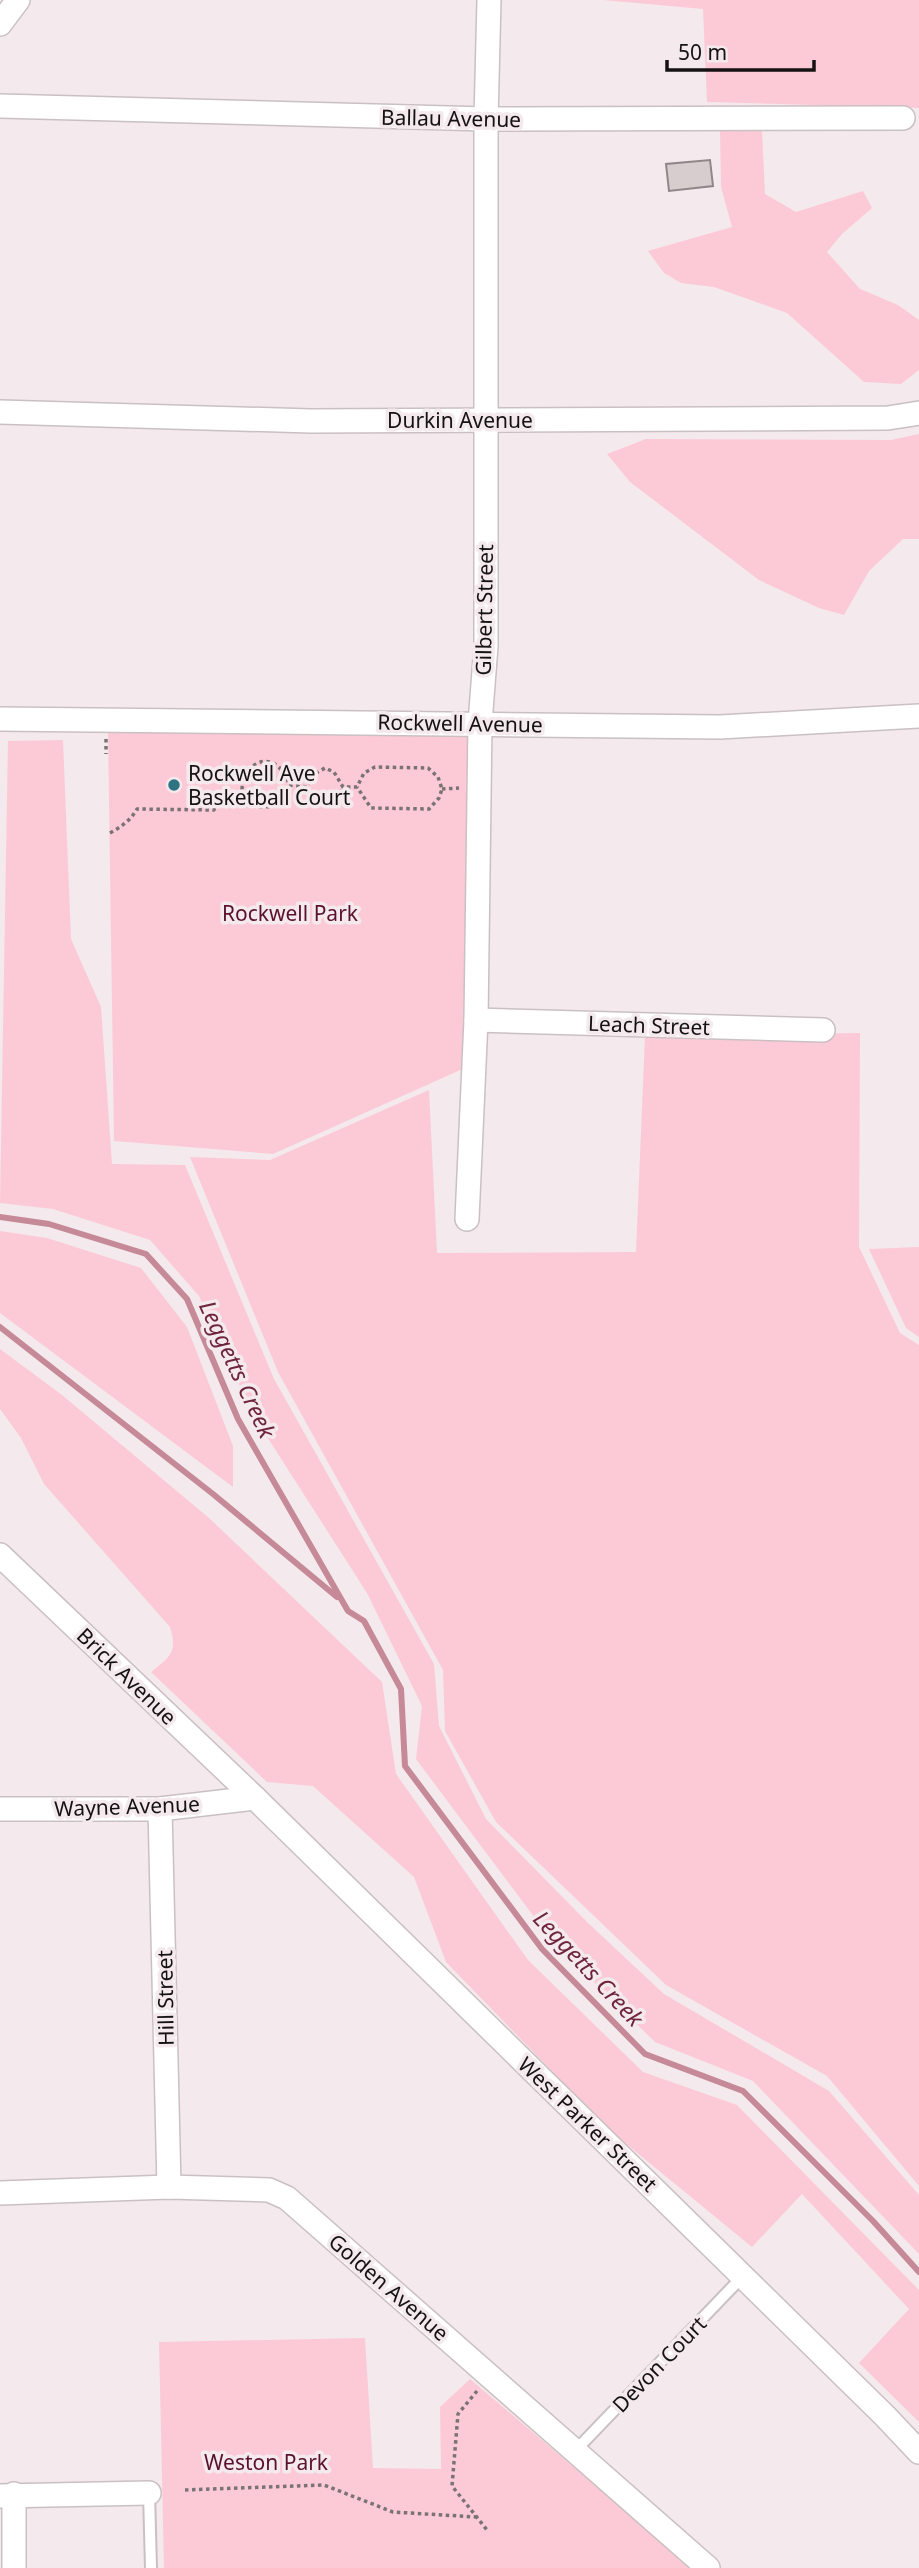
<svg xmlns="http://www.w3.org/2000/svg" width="919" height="2568" font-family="'Noto Sans',sans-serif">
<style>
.green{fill:#fccad6}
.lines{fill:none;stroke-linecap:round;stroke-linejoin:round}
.stream{stroke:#c68998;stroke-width:6}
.building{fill:#d7cdcf;stroke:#908689;stroke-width:2}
.lane-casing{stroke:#cac0c2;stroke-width:14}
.street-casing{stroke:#cac0c2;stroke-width:26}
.path{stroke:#7a7375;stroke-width:3.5;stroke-dasharray:3.5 3.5;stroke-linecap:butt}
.lane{stroke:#fff;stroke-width:10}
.street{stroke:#fff;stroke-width:23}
.poi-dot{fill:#2d7381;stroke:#f4e9ec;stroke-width:2.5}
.labels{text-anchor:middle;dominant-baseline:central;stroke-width:7;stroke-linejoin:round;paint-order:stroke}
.street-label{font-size:21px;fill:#151213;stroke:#f4e9ec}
.poi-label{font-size:21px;fill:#151213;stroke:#f4e9ec;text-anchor:start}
.park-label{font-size:21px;fill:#5a112d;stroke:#f4e9ec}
.water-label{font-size:23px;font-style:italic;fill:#6e243d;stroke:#f4e9ec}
</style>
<rect width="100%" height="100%" fill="#f4e9ec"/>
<g class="green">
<path d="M603,0H919V108L707,102L703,9Z"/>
<path d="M720,130L762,131L765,194L796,212L863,191L872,208L842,234L827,252L860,289L898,305L919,320V370L901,384L864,382L787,313L714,287L681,283L664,273L648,251L732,227L721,187Z"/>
<path d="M919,434V539H903L869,571L844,615L819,608L759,580L630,482L607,454L646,439L891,440Z"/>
<path d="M476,728L467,1067L273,1154L114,1141L108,732Z"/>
<path d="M63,740L71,939L101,1007L112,1164L185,1165L274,1379L434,1664L439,1726L486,1819L588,1923L664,1994L829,2091L919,2195V2254L753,2081L655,2042L552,1941L416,1759L422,1706L367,1593L253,1415L199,1296L150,1240L53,1209L0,1203L8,741Z"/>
<path d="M860,1033L859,1247L900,1333L919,1345V2186L827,2076L666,1985L496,1822L445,1731L443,1670L278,1372L190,1157L270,1160L429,1090L437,1253L636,1252L645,1036Z"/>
<path d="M0,1231L47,1238L141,1268L187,1327L233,1446V1487L0,1313Z"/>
<path d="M919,1247V1337L906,1328L869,1249Z"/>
<path d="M0,1349L62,1395L209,1518L382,1682L396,1774L528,1960L643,2072L737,2105L919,2290V2422L859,2363L909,2309L802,2194L752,2247L608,2129L446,1962L414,1877L313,1786L267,1782L151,1672C170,1657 178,1652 170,1627L44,1484L21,1438L0,1409Z"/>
<path d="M365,2338L373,2468L441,2469L440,2407L470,2379L692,2568H164L159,2342Z"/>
</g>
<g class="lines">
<g class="stream">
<path d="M0,1217L49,1224L146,1254L187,1299L238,1419L348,1611L364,1621L401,1689L405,1766L542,1949L645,2054L743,2091L873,2221L919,2272"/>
<path d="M0,1327L213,1494L337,1597"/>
</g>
</g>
<path class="building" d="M710,160L713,186L669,191L666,164Z"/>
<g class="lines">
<defs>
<g id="lane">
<path d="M575,2451L743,2276"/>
<path d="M149,2493L151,2568"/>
</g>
<g id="street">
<path d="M0,24L18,0"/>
<path d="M0,106L486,119L903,118"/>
<path d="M0,412L311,421L888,418L919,413"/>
<path d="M0,719L720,727L919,716"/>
<path d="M476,1020L823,1030"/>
<path d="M467,1219L476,1020L480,723L486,646V119L489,0"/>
<path d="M0,1555L255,1798L885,2416L919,2452"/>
<path d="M0,1809H160L255,1798"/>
<path d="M160,1809L169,2187"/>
<path d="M0,2193L169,2187L269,2190L287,2198L708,2568"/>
<path d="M0,2496L149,2493"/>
<path d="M14,2568V2494"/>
</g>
</defs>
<use href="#lane" class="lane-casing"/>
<use href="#street" class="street-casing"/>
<g class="path">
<path d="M106,739V754"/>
<path d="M307,787L311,800L324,805L337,800L343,787"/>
<path d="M442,789L459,788"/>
<path d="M252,806C270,809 286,806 289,785"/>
<path d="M110,833C121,827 131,820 137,809L214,810L215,805L252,806L242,789L243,776C247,772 252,766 256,764C272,755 286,771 289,785L307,787L311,776L325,768L334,772L343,787H357L364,773L375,767L428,768L438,777L442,789L439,798L429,809L371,808L357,787"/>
<path d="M477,2391L458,2414L452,2486L487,2530"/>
<path d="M185,2490L324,2485L393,2512L476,2517"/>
</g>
<use href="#lane" class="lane"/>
<use href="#street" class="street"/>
</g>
<circle class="poi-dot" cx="174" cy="785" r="7"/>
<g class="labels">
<g class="street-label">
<text transform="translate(451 118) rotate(1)">Ballau Avenue</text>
<text x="460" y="420">Durkin Avenue</text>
<text transform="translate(484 610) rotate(-89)">Gilbert Street</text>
<text transform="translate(460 723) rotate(1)">Rockwell Avenue</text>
<text transform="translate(649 1025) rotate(2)">Leach Street</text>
<text transform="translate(127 1676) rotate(44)">Brick Avenue</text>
<text transform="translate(127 1806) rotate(-2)">Wayne Avenue</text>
<text transform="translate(165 1998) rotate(-91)">Hill Street</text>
<text transform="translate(588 2124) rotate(44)">West Parker Street</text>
<text transform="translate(389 2287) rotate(41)">Golden Avenue</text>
<text transform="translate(659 2364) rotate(-46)">Devon Court</text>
</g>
<g class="poi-label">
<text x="188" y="773">Rockwell Ave<tspan x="188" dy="24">Basketball Court</tspan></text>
</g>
<g class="park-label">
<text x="290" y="913">Rockwell Park</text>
<text x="266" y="2462">Weston Park</text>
</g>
<g class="water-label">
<text transform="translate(238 1369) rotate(65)">Leggetts Creek</text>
<text transform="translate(589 1968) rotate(47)">Leggetts Creek</text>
</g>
</g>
<path d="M667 60v10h147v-10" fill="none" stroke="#151213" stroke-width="3.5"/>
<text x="678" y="60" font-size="21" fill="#151213" stroke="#f4e9ec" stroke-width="5" paint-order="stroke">50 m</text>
</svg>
